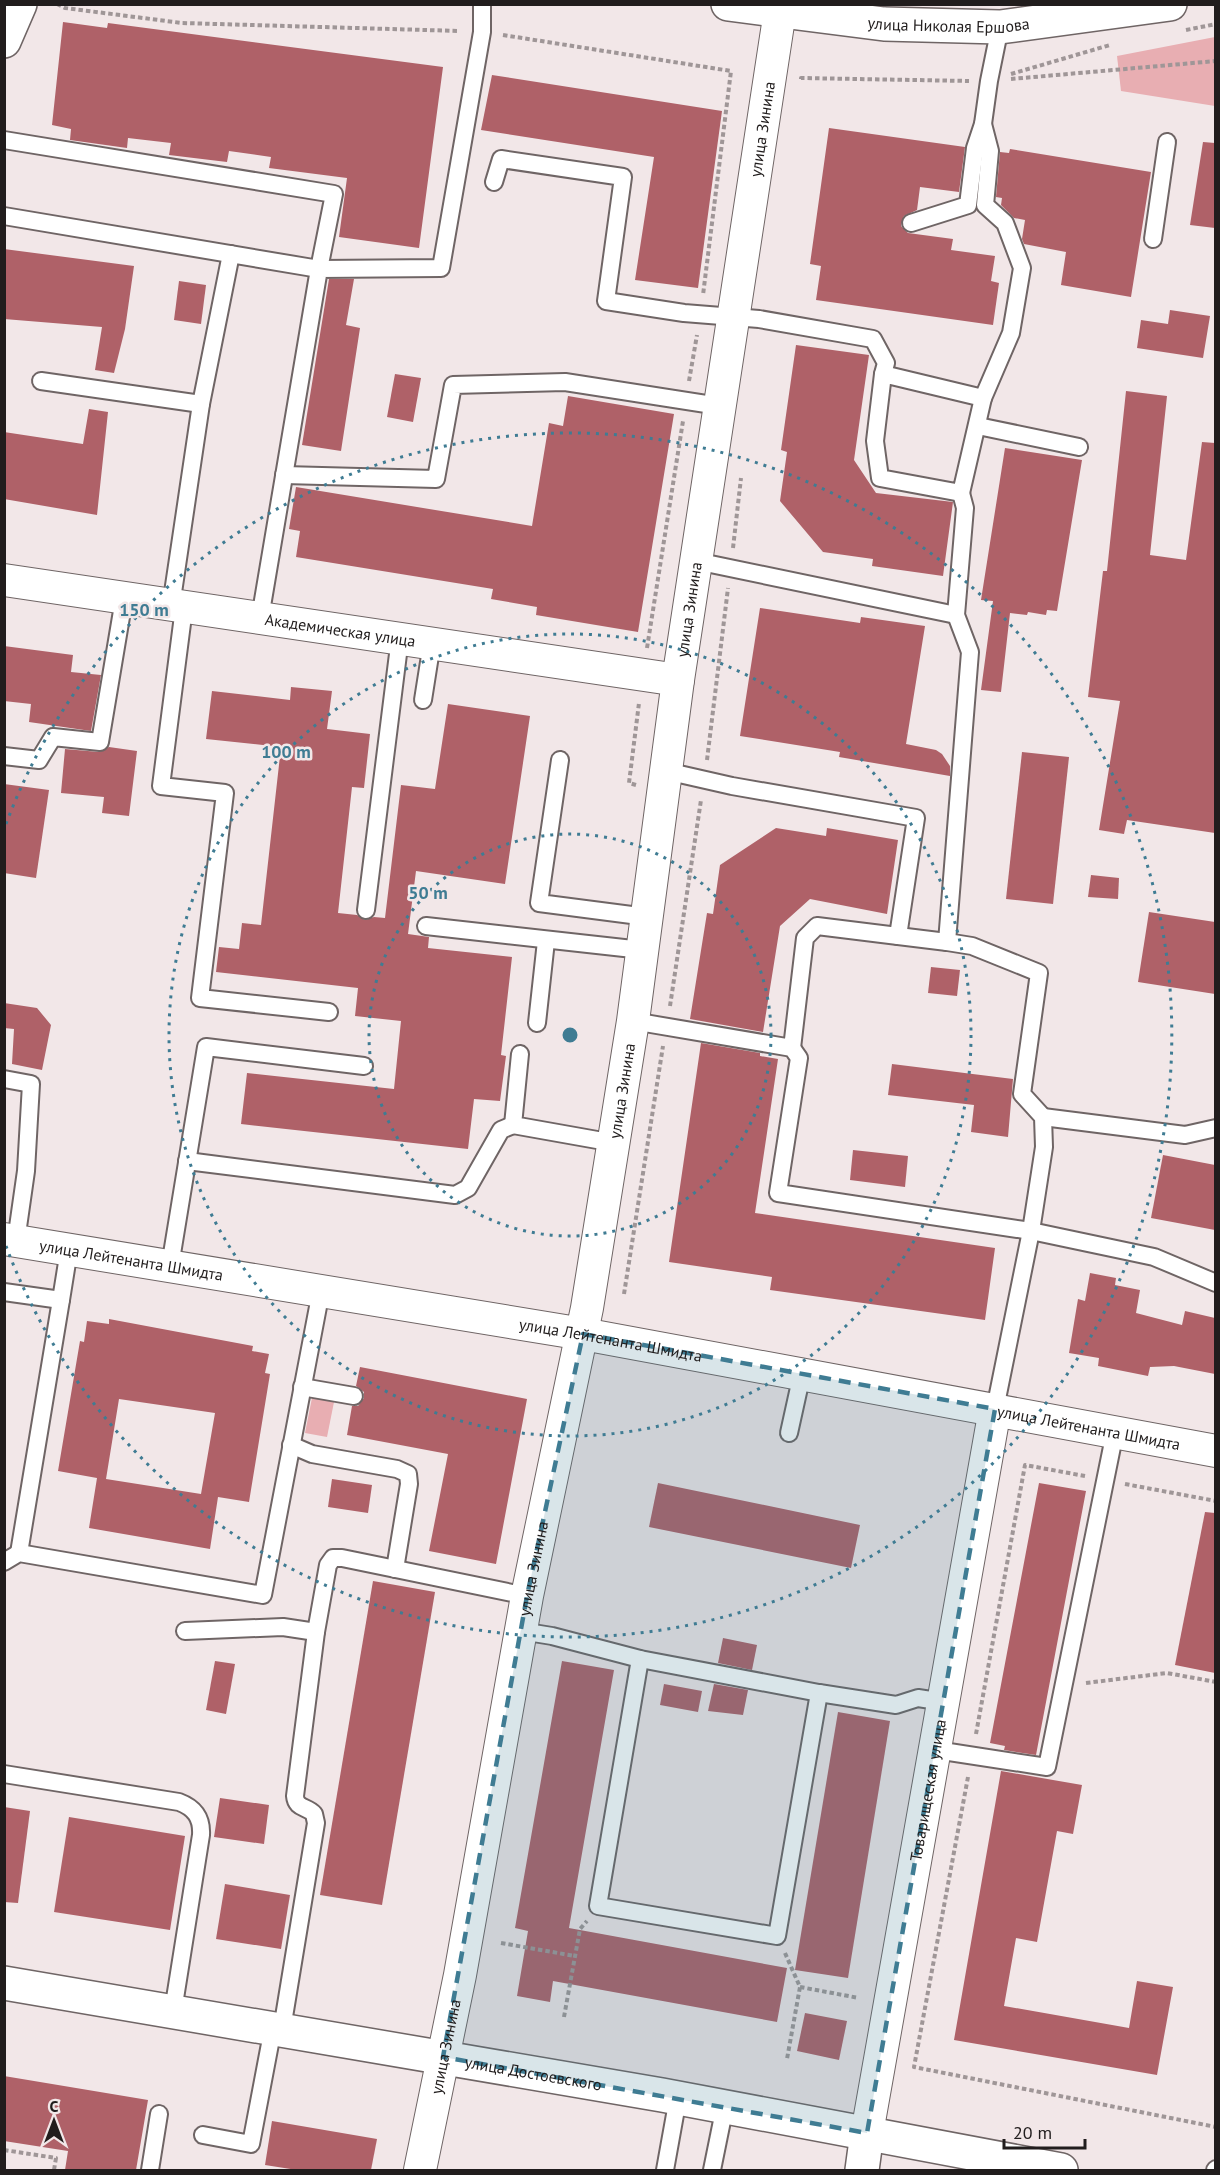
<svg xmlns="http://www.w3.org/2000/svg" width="1220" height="2175" font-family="'PT Sans',sans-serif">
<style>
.green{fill:#e8aeb2}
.building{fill:#af6168;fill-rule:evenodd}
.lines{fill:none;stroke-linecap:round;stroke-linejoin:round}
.lane-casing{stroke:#6f6565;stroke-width:20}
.street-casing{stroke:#6f6565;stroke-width:34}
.secondary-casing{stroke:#6f6565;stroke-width:36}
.path{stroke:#9f9697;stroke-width:4;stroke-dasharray:4.5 3;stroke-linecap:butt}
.lane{stroke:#fff;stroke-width:16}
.street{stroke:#fff;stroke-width:32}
.secondary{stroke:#fff;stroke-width:33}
.marked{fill:#3f7c93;fill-opacity:0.2;stroke:#3f7c93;stroke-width:4.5;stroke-dasharray:12 8;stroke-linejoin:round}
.ring{fill:none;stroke:#3f7c93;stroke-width:3;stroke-dasharray:3 6}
.labels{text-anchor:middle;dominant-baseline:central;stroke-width:5;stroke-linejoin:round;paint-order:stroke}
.street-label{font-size:16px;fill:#211d1d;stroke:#f2e7e8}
.centre{fill:#3f7c93;stroke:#f2e7e8;stroke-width:3}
.ring-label{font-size:18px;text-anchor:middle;font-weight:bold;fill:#3f7c93;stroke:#f2e7e8;stroke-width:5;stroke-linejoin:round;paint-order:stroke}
</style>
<rect width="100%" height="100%" fill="#f2e7e8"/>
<g class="green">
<path d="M1215,37V106L1121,91L1117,56Z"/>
<path d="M312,1398L334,1402L327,1437L305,1433Z"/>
</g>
<g class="building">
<path d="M63,22L107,28L108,23L443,67L419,248L339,237L347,178L269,168L271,157L229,151L227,162L169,155L171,143L128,138L127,148L70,140L71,129L52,125Z"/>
<path d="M492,75L722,111L698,288L635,280L654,157L481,130Z"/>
<path d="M829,128L965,147L959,192L920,187L917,210L904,216L901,226L908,233L953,239L951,250L995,256L991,281L999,283L993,325L816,300L821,266L810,264Z"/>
<path d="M1203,142L1215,143V228L1190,225Z"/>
<path d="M1010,149L1151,172L1131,297L1061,285L1066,252L1024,244L1022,239L1025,220L1014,218L1001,205L1002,198L996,197L1000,152L1009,153Z"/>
<path d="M4,249L134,266L125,329L114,373L95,370L102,327L4,319Z"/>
<path d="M329,279H354L346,325L360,328L341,451L302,445Z"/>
<path d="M179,281L206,285L201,324L174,320Z"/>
<path d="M1170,310L1210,316L1203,358L1137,348L1141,320L1168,324Z"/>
<path d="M796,345L869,355L854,460L876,493L953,502L943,576L872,566L873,559L823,552L780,501L787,452L781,450Z"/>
<path d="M395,374L421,378L413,422L387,417Z"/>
<path d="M1126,391L1167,396L1150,555L1186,560L1202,442L1215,443V833L1127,820L1124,834L1099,830L1120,701L1088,697L1103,571H1107Z"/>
<path d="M568,396L674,414L638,632L536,615L537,607L491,599L493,589L296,557L300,531L289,529L296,487L532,526L549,423L563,426Z"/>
<path d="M89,409L108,412L97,515L4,499V432L83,444Z"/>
<path d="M1005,448L1082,460L1057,611L1047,610L1046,615L1028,612L1027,615L1010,613L1001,692L981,690L993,601L981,600Z"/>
<path d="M760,608L860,623L861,617L925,626L906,744L936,750L942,754L950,766V776L839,757L840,752L740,736Z"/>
<path d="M4,646L73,655L71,672L101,675L91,731L29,722L31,704L4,701Z"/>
<path d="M291,687L332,691L327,729L370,734L364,788L352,787L338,913L357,915L365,920L374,917L385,918L401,785L435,789L448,704L530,716L505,884L416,871L408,934L429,937L428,948L512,957L501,1055L506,1056L500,1101L474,1099L468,1149L241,1124L247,1073L394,1089L401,1021L355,1016L358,988L216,972L219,947L239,949L242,923L261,925L281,747L206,739L212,691L290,700Z"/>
<path d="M109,747L137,751L129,816L102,813L104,797L61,793L65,749L99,752Z"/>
<path d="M1022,752L1069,757L1053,904L1006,899Z"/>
<path d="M4,784L49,790L36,878L4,873Z"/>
<path d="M776,828L826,836L827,828L898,840L887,914L810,899L780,926L763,1032L690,1019L707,913L713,914L720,865Z"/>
<path d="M1091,875L1119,878L1118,899L1088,897Z"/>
<path d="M1149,912L1215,922V994L1138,982Z"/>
<path d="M931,967L960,970L957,996L928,993Z"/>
<path d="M4,1003L37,1008L51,1025L42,1070L12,1064L14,1029L4,1028Z"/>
<path d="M701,1043L760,1053V1056L778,1059L755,1213L995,1248L985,1320L770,1290L772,1277L669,1262Z"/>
<path d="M892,1064L1013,1079L1008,1137L971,1132L974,1105L888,1095Z"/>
<path d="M853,1150L908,1156L905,1187L850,1180Z"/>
<path d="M1163,1155L1215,1165V1230L1151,1218Z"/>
<path d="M1090,1273L1116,1278L1115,1285L1140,1290L1136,1313L1182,1325L1185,1311L1215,1318V1374L1174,1366L1150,1367L1148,1376L1098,1366L1099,1358L1069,1353L1078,1299L1085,1301Z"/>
<path d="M109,1319L253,1346L252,1351L269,1354L265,1373L270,1374L249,1502L218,1497L210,1549L89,1528L97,1478L58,1471L80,1341L84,1342L87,1321L109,1324ZM119,1399L215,1413L201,1494L106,1479Z"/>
<path d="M360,1367L527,1399L496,1564L429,1551L448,1454L347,1435L352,1406H358L364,1398V1392L356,1386Z"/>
<path d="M332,1479L372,1485L368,1513L328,1507Z"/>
<path d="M658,1483L860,1525L851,1568L649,1527Z"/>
<path d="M1039,1483L1086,1491L1036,1755L1004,1750L1005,1746L990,1743Z"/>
<path d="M1205,1512L1215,1513V1673L1175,1665Z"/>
<path d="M373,1581L435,1592L382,1905L320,1895Z"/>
<path d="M723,1638L757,1645L752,1670L718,1663Z"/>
<path d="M215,1661L235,1664L226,1714L206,1710Z"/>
<path d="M562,1661L614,1670L569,1928L787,1968L777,2022L553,1981L550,2002L517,1996L528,1931L515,1928Z"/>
<path d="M664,1684L702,1691L698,1712L660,1705Z"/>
<path d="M714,1684L748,1690L743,1715L708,1711Z"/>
<path d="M838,1712L890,1721L848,1978L795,1970Z"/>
<path d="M1001,1771L1082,1785L1073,1834L1057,1831L1037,1942L1016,1938L1004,2006L1129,2028L1137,1981L1173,1987L1157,2075L954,2040Z"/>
<path d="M220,1798L269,1805L264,1844L214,1837Z"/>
<path d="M4,1807L30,1811L18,1903L4,1902Z"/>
<path d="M69,1817L185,1836L170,1930L54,1912Z"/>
<path d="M225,1884L290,1895L281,1949L216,1939Z"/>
<path d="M805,2013L847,2021L839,2060L797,2051Z"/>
<path d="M4,2076L148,2100L136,2170H65L68,2151L4,2141Z"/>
<path d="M272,2121L377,2139L371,2170H297L265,2165Z"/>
</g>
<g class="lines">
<defs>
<g id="lane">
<path d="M4,140L334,194L319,269L4,216"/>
<path d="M494,182L501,159L623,177L606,301L684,313L759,319L873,339L886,363L883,374"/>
<path d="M911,223L968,205L975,148L983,124L989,81L1000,27"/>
<path d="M1153,239L1167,142"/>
<path d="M883,374L983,398L961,493L880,478L875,441Z"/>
<path d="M41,381L201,404"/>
<path d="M983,398L1011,333L1022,268L1005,223L985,205L990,151L983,124"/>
<path d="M978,426L1079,447"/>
<path d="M284,475L436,479L453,385L565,382L719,406"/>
<path d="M961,493L965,508L956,615L970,652L947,942L972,946L1039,973L1022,1094L1043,1117L1044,1147L1031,1231L995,1409"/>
<path d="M696,561L956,615"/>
<path d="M171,606L201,404L231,254"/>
<path d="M184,608L161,786L225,793L200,998L329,1012"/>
<path d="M260,618L319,269L441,268L482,32V4"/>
<path d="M423,700L432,643"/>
<path d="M4,756L39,760L53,737L100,742L124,599"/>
<path d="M560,760L539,903L647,917"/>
<path d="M666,771L732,786L916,818L898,936L817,926L805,938L792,1048"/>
<path d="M366,910L400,638"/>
<path d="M426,926L642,950"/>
<path d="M898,936L947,942"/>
<path d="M633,1021L792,1048L799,1058L778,1193L1031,1231L1154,1257L1216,1283"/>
<path d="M537,1023L546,941"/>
<path d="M520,1054L513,1125L614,1143"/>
<path d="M4,1079L31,1084L26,1171L16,1241"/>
<path d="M1043,1117L1185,1135L1216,1128"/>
<path d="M187,1161L455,1195L468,1188L501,1130L513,1125"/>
<path d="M170,1266L206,1047L364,1066"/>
<path d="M4,1292L61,1300L69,1250"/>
<path d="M302,1387L354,1396"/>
<path d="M789,1433L802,1374"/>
<path d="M291,1445L312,1454L397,1469L408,1474L409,1484L395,1569"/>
<path d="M19,1553L61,1300"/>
<path d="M4,1562L19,1553L263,1595L321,1291"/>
<path d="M185,1631L283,1627L316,1632"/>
<path d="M521,1631L552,1636L640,1659L819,1693L896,1705L918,1698L944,1702"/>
<path d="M640,1659L598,1906L777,1936L819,1693"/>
<path d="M936,1750L1047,1767L1115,1432"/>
<path d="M4,1774L179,1802C195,1808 202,1818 201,1835L173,2011"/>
<path d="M282,2029L316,1823L314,1814C307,1806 296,1809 295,1796L316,1632L328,1565L333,1558H342L527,1596"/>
<path d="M203,2135L251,2144L273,2028"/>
<path d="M150,2170L159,2114"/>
<path d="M665,2170L678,2098"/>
<path d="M712,2170L725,2106"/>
<path d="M1215,2170L1216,2169"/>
</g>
<g id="street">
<path id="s1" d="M4,580L678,680"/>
<path id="s2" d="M4,1239L583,1334L1216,1451"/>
<path id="s3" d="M867,2133L995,1409"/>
<path id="s4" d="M420,2170L460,1975L527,1596L587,1308L633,1021L678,680L780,11"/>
</g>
<g id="secondary">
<path id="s5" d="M728,4L884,24L1000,27L1170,4"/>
<path d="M4,41L20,4"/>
<path id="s6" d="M4,1983L662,2095L1061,2170"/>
<path d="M862,2170L867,2133"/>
</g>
</defs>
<use href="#lane" class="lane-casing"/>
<use href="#street" class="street-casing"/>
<use href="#secondary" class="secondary-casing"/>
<g class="path">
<path d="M57,4L65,8L182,23L460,31"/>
<path d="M1186,30L1216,24"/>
<path d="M503,35L731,71L703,295"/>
<path d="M1011,74L1110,45"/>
<path d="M801,79V78L969,81"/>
<path d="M1011,79L1216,61"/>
<path d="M689,381L697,335"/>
<path d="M733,548L741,478"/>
<path d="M647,648L683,421"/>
<path d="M707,760L728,588"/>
<path d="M636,785L629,783L639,703"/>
<path d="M670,1006L701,800"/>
<path d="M624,1294L663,1046"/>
<path d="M1125,1484L1216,1501"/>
<path d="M1086,1683L1167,1673L1216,1682"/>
<path d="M976,1734L1025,1465L1085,1476"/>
<path d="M968,1777L914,2067L1216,2127"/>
<path d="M501,1943L575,1956"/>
<path d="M785,1953L800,1987L787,2059"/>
<path d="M800,1987L859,1998"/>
<path d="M564,2017L580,1929L587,1921"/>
<path d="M4,2150L56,2158L54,2170"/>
</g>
<use href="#lane" class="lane"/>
<use href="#street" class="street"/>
<use href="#secondary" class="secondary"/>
</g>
<path class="marked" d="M583,1334L995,1409L867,2133L443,2057L527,1596Z"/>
<g class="ring">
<circle cx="570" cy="1035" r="201"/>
<circle cx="570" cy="1035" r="401"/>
<path d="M6 824A602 602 0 1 1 6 1246"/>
</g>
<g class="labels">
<g class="street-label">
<text stroke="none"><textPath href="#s5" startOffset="222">улица Николая Ершова</textPath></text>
<text stroke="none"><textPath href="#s4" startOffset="2070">улица Зинина</textPath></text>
<text stroke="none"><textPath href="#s4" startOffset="1584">улица Зинина</textPath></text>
<text stroke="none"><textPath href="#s1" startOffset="340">Академическая улица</textPath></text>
<text stroke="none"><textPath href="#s4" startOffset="1098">улица Зинина</textPath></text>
<text stroke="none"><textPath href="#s2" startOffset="129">улица Лейтенанта Шмидта</textPath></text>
<text stroke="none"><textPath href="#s2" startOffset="615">улица Лейтенанта Шмидта</textPath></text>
<text stroke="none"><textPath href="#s2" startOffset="1101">улица Лейтенанта Шмидта</textPath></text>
<text stroke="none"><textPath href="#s4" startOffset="612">улица Зинина</textPath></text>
<text stroke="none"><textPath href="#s3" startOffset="348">Товарищеская улица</textPath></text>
<text stroke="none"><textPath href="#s4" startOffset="126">улица Зинина</textPath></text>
<text stroke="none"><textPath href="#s6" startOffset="537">улица Достоевского</textPath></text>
</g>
</g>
<circle cx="570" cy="1035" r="9" class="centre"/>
<g class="ring-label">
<text x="144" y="616">150 m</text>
<text x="286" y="758">100 m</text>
<text x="428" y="899">50 m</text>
</g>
<rect width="1220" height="2175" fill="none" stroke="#211d1d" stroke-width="12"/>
<g transform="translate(54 2121)" stroke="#f2e7e8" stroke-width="4.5" paint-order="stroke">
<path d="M0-4.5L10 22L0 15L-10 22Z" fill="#211d1d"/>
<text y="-9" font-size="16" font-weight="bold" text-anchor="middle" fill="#211d1d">С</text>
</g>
<path d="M1004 2139v9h81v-9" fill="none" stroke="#211d1d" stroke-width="3"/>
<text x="1013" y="2139" font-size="18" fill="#211d1d" stroke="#f2e7e8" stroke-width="4.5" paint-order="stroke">20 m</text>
</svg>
